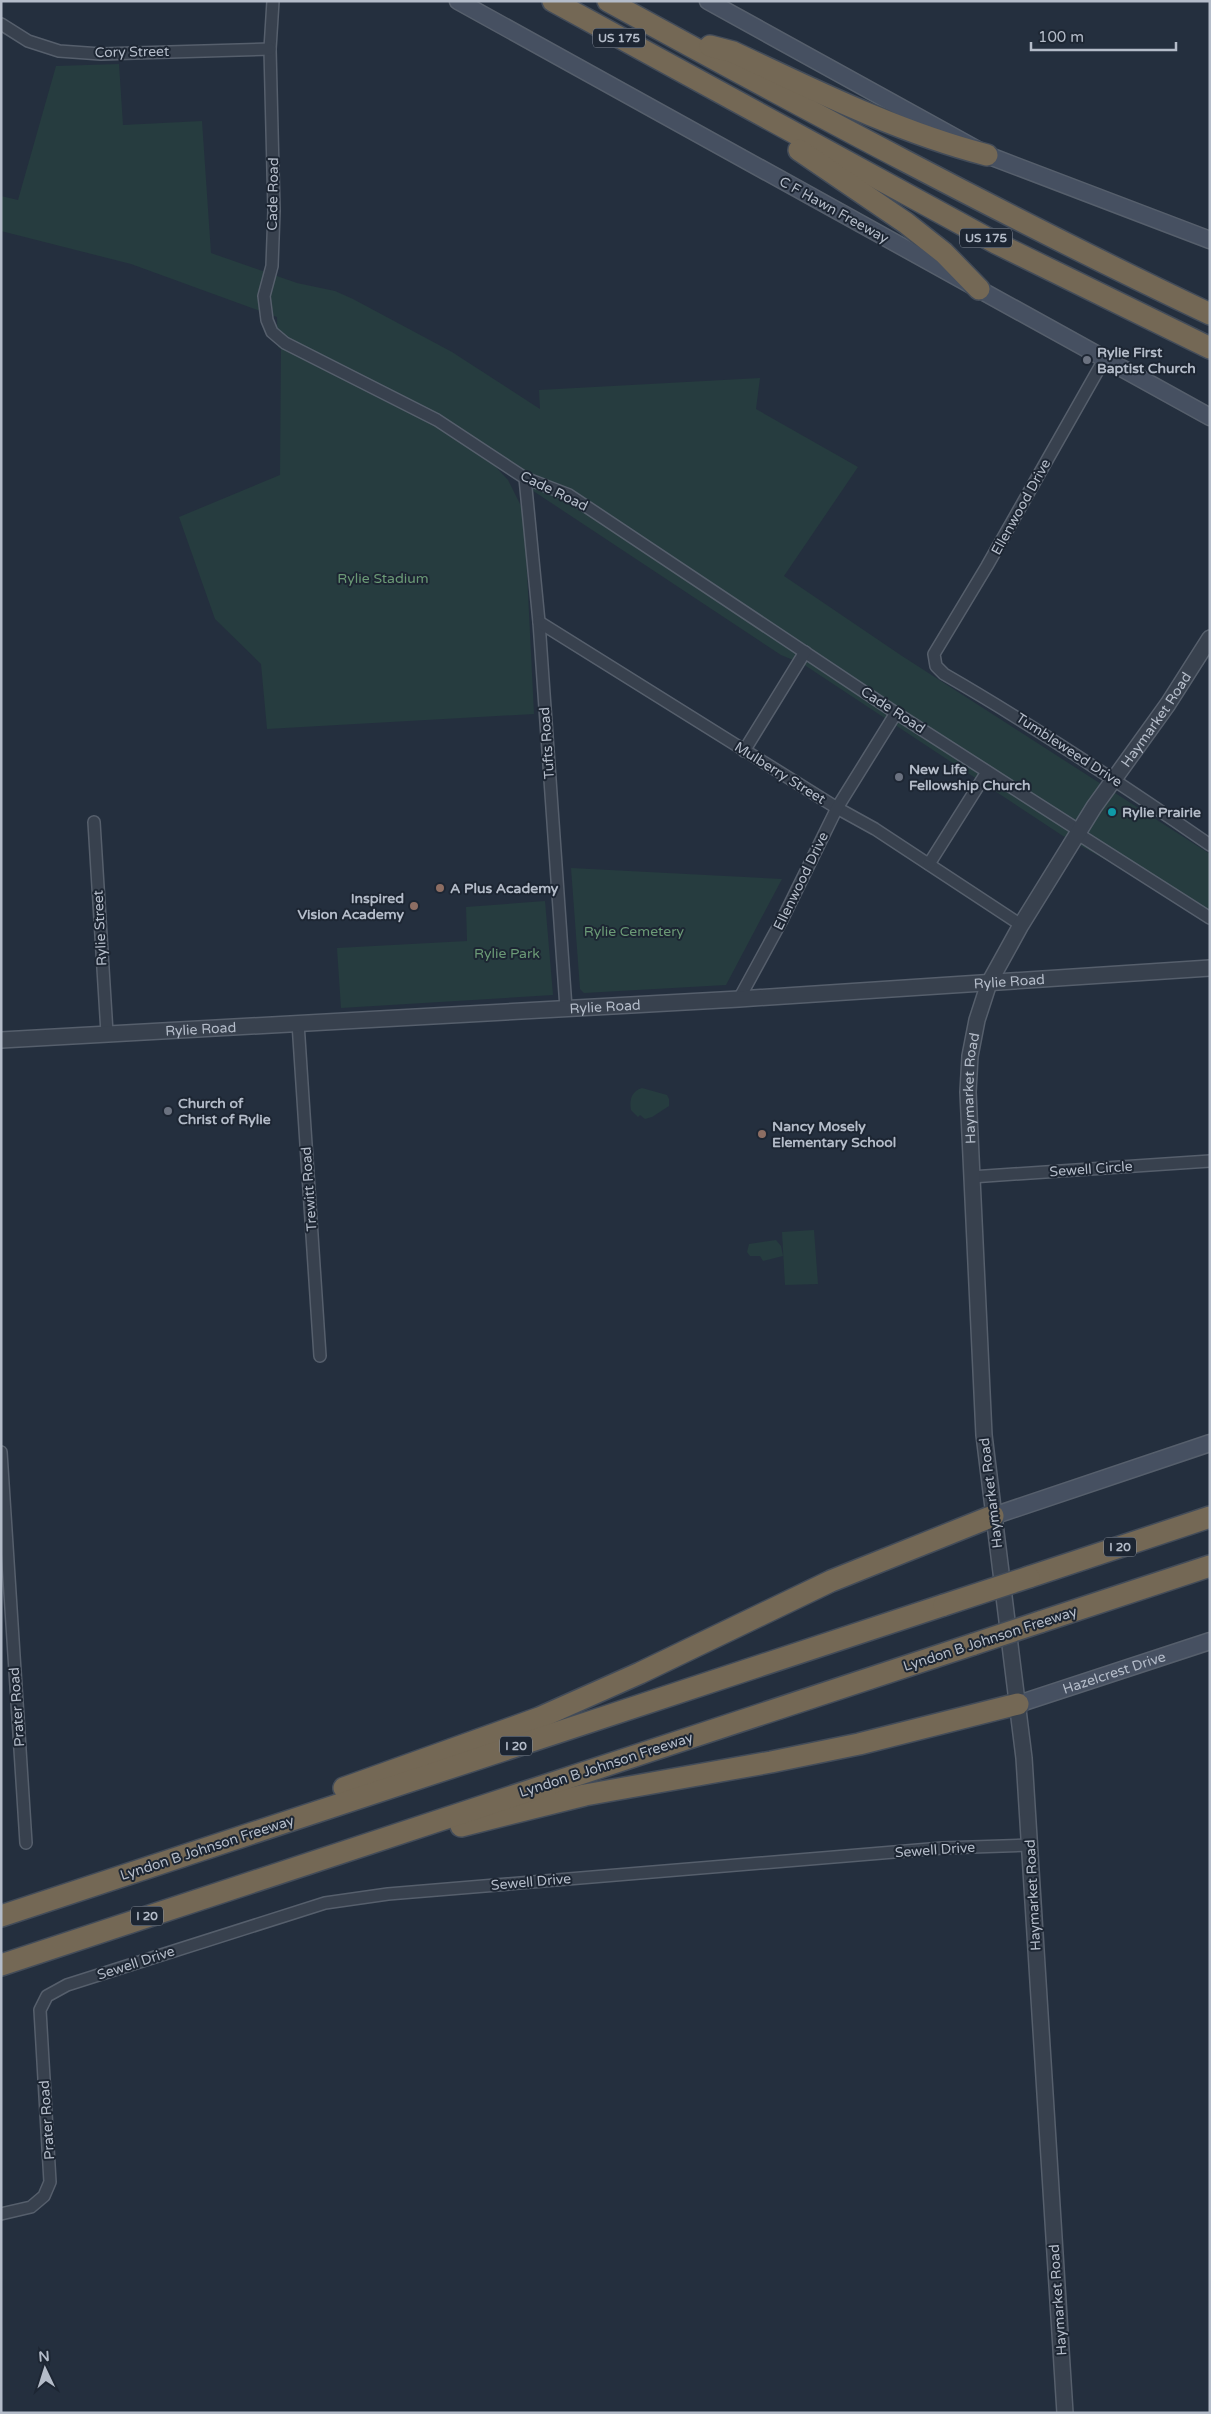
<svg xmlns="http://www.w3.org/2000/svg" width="1211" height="2414" font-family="'Varela Round',sans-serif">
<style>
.green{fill:#263c3f}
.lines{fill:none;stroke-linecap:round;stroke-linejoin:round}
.minor-casing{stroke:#565f6c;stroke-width:14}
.tertiary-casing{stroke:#565f6c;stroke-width:18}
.secondary-casing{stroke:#565f6c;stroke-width:19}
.motorway-casing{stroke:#434c59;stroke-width:24}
.minor{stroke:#38414e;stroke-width:11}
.tertiary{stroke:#38414e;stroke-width:15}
.secondary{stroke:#465061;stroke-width:16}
.motorway{stroke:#746855;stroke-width:21}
.motorway-bridge-casing{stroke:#434c59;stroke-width:24;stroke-linecap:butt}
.motorway-bridge{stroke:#746855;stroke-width:21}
.worship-dot{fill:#6b7280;stroke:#1d2633;stroke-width:2}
.culture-dot{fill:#0f9aa8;stroke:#1d2633;stroke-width:2}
.education-dot{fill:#8d6e63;stroke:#1d2633;stroke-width:2}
.labels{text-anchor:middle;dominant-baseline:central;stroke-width:4;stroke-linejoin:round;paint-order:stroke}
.shield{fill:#1d2633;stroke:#878f9c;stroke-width:1}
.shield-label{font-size:12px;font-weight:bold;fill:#b4bcc9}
.street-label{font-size:14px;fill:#b4bcc9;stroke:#1d2633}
.poi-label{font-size:14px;font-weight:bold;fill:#b4bcc9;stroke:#1d2633;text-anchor:start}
.park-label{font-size:14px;fill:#6b9a76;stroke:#1d2633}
</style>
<rect width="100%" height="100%" fill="#242f3e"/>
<g class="green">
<path d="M119,64L123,125L202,121L211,253L297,283L335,291L353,299L452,352L540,409L539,390L760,378L756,409L858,467L784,576L902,656L1210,854V918L1063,836L803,664L781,655L494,465L508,480L524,512L534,714L267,729L261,664L215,619L179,517L280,475L281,349L278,347L277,317L131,264L1,231V196L18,200L56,66Z"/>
<path d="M571,868L782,879L726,985L584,993L580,989Z"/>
<path d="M545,901L553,995L341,1008L337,948L467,941L466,907Z"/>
<path d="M642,1088L667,1095L669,1099V1106L652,1117L645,1119L640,1115L638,1117L631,1110C629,1099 632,1091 642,1088Z"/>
<path d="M814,1230L818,1284L785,1285L782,1232Z"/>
<path d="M776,1240L781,1246L783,1256L763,1261L760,1256H750L747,1252L749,1244Z"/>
</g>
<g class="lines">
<defs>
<g id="minor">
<path d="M273,1L270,49L274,211L272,266L264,296L267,320L272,332L285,343L437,420L525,478L569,495L896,713L1080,831"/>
<path d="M1,24L28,41L59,51L101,54L270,49"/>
<path d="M1105,358L987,566L934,654L936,666L944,674C1036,727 1123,785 1210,845"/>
<path d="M525,478L539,622L566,1008"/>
<path d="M539,622L837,808L875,829L1021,925"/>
<path d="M744,751L805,652"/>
<path d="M94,822L107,1033"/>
<path d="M1078,834L1210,918"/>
<path d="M929,864L987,772"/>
<path d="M739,999L782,920L837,808L896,713"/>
<path d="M298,1023L320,1356"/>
<path d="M971,1177L1210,1161"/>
<path d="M1,1452L26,1843"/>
<path d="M1,2214L31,2207L44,2196L50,2182L40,2010L47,1996L67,1985L325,1903L388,1894L942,1848L1030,1845"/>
</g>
<g id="tertiary">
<path id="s1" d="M1,1040L739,999L1210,968"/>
<path id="s2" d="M1065,2413L1024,1758L984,1435L968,1092L970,1056L977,1020L989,983L1021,925L1094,807L1168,704L1210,638"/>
</g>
<g id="secondary">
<path d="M458,1L1210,417"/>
<path d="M708,1L987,155L1210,240"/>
<path d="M993,1516L1210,1443"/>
<path id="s3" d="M1018,1704L1210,1641"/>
</g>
<g id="motorway">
<path d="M553,1L996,243L1210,348"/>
<path d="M608,1C807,110 1006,217 1210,314"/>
<path d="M710,46L733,52C816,91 898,132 987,155"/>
<path d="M799,150L906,223L944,253L979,289"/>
<path d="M1029,1577L1210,1517"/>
<path d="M1040,1622L1210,1566"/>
<path d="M344,1788L539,1718L640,1673L831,1581L993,1516"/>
<path d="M461,1826L585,1795L771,1762L859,1744L1018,1704"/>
<path d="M1,1916L944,1605"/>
<path d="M1,1965L974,1644"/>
</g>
</defs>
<use href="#minor" class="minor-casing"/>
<use href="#tertiary" class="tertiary-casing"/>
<use href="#secondary" class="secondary-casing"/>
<use href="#motorway" class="motorway-casing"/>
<use href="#minor" class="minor"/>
<use href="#tertiary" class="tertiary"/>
<use href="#secondary" class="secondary"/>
<use href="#motorway" class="motorway"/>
<defs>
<g id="motorway-bridge">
<path d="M944,1605L1029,1577"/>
<path d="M974,1644L1040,1622"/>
</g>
</defs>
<use href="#motorway-bridge" class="motorway-bridge-casing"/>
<use href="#motorway-bridge" class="motorway-bridge"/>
</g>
<g class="worship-dot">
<circle cx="1087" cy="360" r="5"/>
<circle cx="899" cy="777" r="5"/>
<circle cx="168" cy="1111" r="5"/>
</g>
<circle class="culture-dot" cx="1112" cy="812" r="5"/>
<g class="education-dot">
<circle cx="440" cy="888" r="5"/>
<circle cx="414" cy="906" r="5"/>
<circle cx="762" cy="1134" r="5"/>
</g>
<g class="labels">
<g class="shield">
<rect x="593" y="28.5" width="52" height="19" rx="4"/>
<rect x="960" y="228.5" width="52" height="19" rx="4"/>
<rect x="1104" y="1537.5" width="32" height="19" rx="4"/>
<rect x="500" y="1736.5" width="32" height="19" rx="4"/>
<rect x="131" y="1906.5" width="32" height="19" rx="4"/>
</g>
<g class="shield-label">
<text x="619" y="38">US 175</text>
<text x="986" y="238">US 175</text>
<text x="1120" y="1547">I 20</text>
<text x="516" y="1746">I 20</text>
<text x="147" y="1916">I 20</text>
</g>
<g class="street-label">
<text transform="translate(132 52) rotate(-1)">Cory Street</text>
<text transform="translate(273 194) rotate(-89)">Cade Road</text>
<text transform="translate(834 210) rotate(29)">C F Hawn Freeway</text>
<text transform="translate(554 491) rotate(26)">Cade Road</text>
<text transform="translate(1021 507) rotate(-61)">Ellenwood Drive</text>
<text transform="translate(893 710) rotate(33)">Cade Road</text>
<text stroke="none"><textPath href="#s2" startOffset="1749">Haymarket Road</textPath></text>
<text transform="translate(547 743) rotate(-94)">Tufts Road</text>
<text transform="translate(1069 750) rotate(33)">Tumbleweed Drive</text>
<text transform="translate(780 773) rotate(32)">Mulberry Street</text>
<text transform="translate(801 881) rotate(-64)">Ellenwood Drive</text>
<text transform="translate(100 928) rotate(-93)">Rylie Street</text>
<text stroke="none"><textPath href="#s1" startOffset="1010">Rylie Road</textPath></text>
<text stroke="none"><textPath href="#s1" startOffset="605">Rylie Road</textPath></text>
<text stroke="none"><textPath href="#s1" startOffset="200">Rylie Road</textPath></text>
<text stroke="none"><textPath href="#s2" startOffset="1329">Haymarket Road</textPath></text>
<text transform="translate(1091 1169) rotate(-4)">Sewell Circle</text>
<text transform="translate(309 1189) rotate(-94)">Trewitt Road</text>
<text transform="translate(991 1493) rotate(-97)">Haymarket Road</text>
<text transform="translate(990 1639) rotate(-18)">Lyndon B Johnson Freeway</text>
<text stroke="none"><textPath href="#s3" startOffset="101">Hazelcrest Drive</textPath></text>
<text transform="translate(17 1707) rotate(-94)">Prater Road</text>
<text transform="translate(606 1765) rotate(-18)">Lyndon B Johnson Freeway</text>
<text transform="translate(207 1848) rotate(-18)">Lyndon B Johnson Freeway</text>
<text transform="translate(935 1850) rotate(-4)">Sewell Drive</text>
<text transform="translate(531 1882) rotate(-5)">Sewell Drive</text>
<text transform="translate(1033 1895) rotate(-93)">Haymarket Road</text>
<text transform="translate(136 1963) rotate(-18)">Sewell Drive</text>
<text transform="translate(47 2120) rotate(-94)">Prater Road</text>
<text transform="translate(1058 2300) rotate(-94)">Haymarket Road</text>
</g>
<g class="poi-label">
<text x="1097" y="352">Rylie First<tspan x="1097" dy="16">Baptist Church</tspan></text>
<text x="909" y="769">New Life<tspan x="909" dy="16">Fellowship Church</tspan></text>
<text x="1122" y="812">Rylie Prairie</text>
<text x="450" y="888">A Plus Academy</text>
<text x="404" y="898" text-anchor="end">Inspired<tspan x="404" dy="16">Vision Academy</tspan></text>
<text x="178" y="1103">Church of<tspan x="178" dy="16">Christ of Rylie</tspan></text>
<text x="772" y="1126">Nancy Mosely<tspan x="772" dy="16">Elementary School</tspan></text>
</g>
<g class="park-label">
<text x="383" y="578">Rylie Stadium</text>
<text x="634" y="931">Rylie Cemetery</text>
<text x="507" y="953">Rylie Park</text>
</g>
</g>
<rect width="1211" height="2414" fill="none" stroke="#b4bcc9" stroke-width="5"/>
<g transform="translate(45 2369) rotate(356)" stroke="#1d2633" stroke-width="4" paint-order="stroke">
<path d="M0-4L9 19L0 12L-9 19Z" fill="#b4bcc9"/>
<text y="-8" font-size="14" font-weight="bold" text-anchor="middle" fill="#b4bcc9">N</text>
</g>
<path d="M1031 42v8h145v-8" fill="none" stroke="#b4bcc9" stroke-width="2.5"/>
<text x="1038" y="42" font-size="15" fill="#b4bcc9" stroke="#1d2633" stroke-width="4" paint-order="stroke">100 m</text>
</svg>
